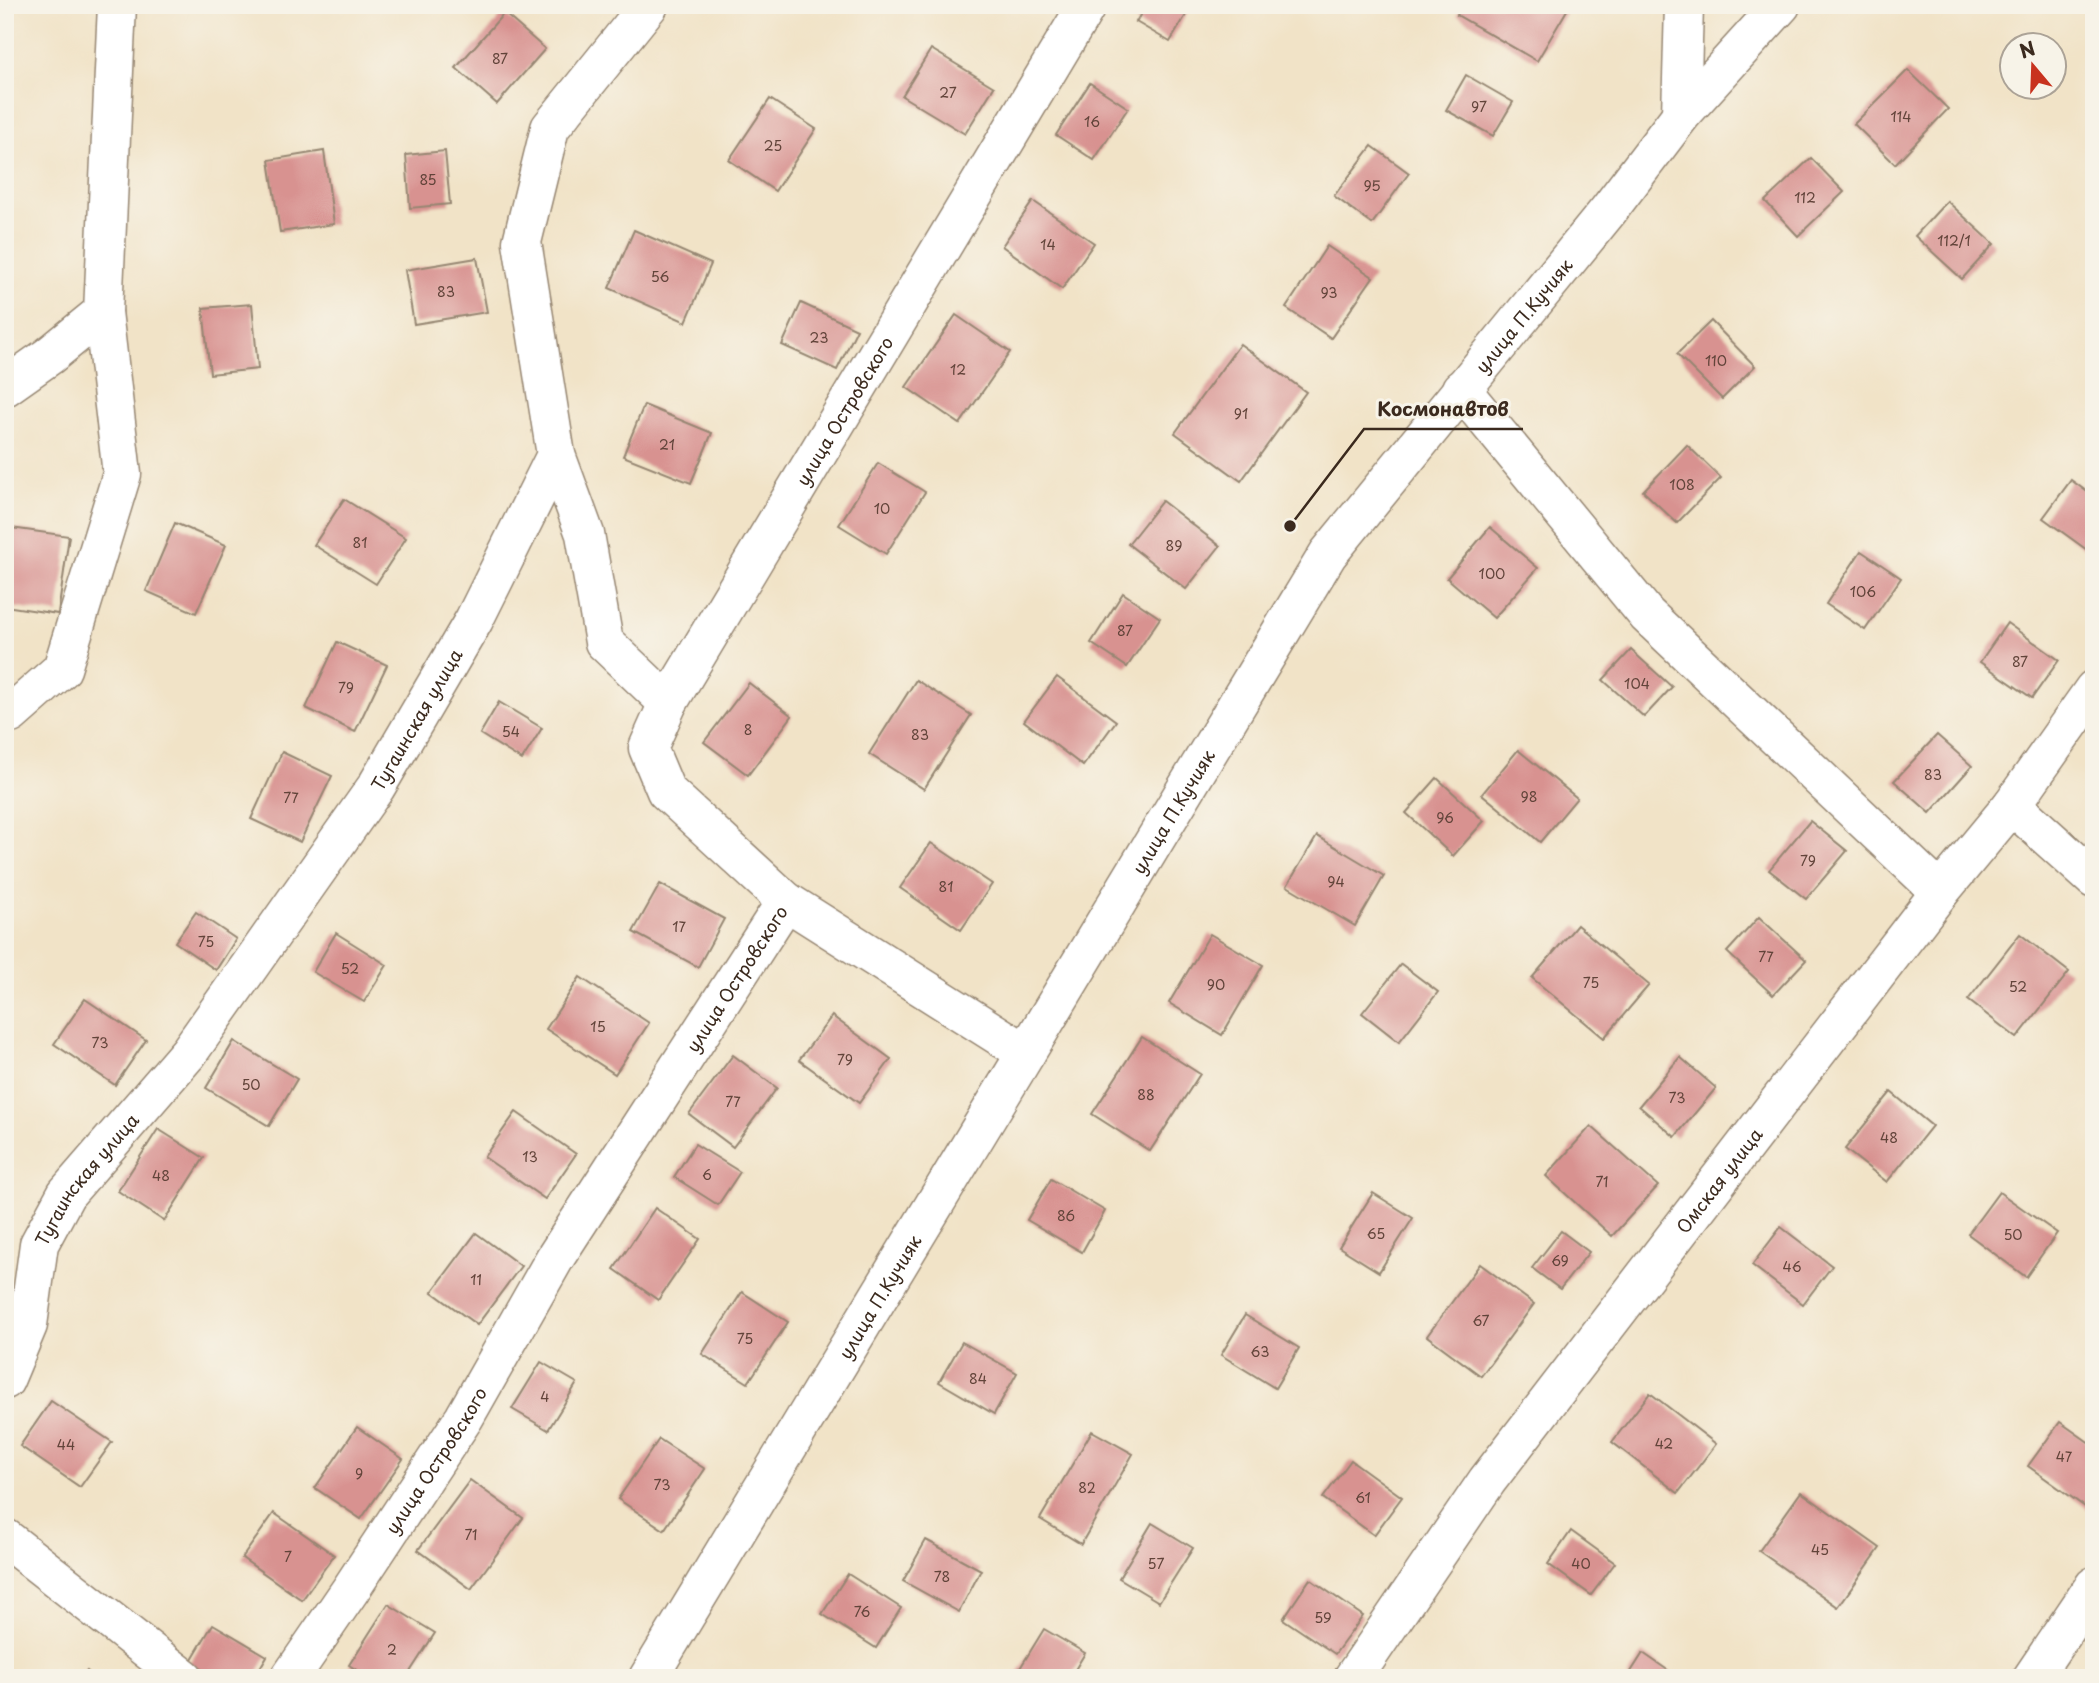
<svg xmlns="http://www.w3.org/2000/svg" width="2099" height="1683" font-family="'Playpen Sans',sans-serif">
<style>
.building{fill:#d89290}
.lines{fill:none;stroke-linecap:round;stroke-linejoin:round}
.minor-casing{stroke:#968672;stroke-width:41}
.minor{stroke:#fff;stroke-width:38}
.labels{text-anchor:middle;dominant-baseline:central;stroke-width:6;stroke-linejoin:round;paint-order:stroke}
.number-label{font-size:14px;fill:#62443a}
.street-label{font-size:18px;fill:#3b2a1e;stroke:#f7f3e8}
.leader{fill:none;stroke:#3b2a1e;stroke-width:2.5}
.callout-dot{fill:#3b2a1e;stroke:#f7f3e8;stroke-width:2.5}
.callout-label{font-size:19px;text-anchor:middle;font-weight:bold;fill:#3b2a1e;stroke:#f7f3e8;stroke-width:6;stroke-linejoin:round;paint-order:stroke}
</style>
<rect width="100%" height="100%" fill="#f7f3e8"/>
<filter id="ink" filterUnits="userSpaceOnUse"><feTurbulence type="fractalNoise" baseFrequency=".0143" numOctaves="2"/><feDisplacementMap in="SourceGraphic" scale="14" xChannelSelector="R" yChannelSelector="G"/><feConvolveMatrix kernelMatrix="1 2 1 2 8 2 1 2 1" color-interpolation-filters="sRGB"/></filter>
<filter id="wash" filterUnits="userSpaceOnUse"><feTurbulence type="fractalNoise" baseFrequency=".00686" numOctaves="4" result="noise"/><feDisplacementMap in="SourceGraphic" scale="28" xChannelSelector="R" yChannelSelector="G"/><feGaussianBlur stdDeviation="1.57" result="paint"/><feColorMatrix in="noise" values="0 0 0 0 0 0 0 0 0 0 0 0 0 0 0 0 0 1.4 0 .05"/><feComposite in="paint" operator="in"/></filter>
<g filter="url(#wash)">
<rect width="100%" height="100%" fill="#f1e3c7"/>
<g id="blocks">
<g class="building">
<path d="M1146,5H1192L1170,42L1136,22Z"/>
<path d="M1462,5H1570L1537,61L1457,15Z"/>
<path d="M504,13L545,49L497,104L456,68Z"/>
<path d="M931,49L994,87L965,134L902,96Z"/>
<path d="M1908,70L1948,109L1895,164L1854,124Z"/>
<path d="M1466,75L1513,102L1493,136L1446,110Z"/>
<path d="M1090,83L1128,108L1094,160L1056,135Z"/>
<path d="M770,99L816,129L775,191L729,160Z"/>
<path d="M1372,146L1409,173L1372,224L1334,196Z"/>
<path d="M324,151L334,224L280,232L269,160Z"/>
<path d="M445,151L450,204L410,208L406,155Z"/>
<path d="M1811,158L1844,192L1798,236L1765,201Z"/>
<path d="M1033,201L1094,243L1062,289L1002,246Z"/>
<path d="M1947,201L1994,244L1962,279L1915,236Z"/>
<path d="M634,230L711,264L686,322L609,288Z"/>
<path d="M1327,246L1373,277L1331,338L1286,308Z"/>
<path d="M477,258L487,312L414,324L405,270Z"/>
<path d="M801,303L857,329L837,370L782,345Z"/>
<path d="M252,304L258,369L210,374L203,308Z"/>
<path d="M956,315L1010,352L960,424L906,387Z"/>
<path d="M1711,321L1755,366L1722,399L1677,354Z"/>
<path d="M1240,344L1306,392L1241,481L1175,433Z"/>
<path d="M644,405L712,433L691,483L623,456Z"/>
<path d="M1687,445L1721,478L1677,523L1643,491Z"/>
<path d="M878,463L925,492L886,554L839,525Z"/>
<path d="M2071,480L2094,497V555L2043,518Z"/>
<path d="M344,499L406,538L376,584L314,545Z"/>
<path d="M1162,501L1220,546L1186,589L1128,544Z"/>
<path d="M175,523L226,545L196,613L146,591Z"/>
<path d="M1490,527L1538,568L1494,618L1447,578Z"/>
<path d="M11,528L69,536L58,614L5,606V568Z"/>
<path d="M1861,551L1901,578L1865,630L1826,604Z"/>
<path d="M1123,593L1160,618L1127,667L1091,643Z"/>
<path d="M2007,623L2059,660L2032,698L1980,662Z"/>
<path d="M337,642L387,665L355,732L306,708Z"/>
<path d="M1631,650L1672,687L1644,717L1603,680Z"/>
<path d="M1057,677L1116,721L1083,766L1024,721Z"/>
<path d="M916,680L971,715L924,789L869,754Z"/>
<path d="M749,683L792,716L748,775L704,742Z"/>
<path d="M499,702L542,728L522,760L480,734Z"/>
<path d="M1937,735L1972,766L1930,813L1894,781Z"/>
<path d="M1518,750L1577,798L1540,842L1482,794Z"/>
<path d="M282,752L332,776L300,842L251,819Z"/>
<path d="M1437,778L1484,821L1453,856L1406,813Z"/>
<path d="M1810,821L1847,851L1806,899L1769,870Z"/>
<path d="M1317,836L1384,876L1355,926L1287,886Z"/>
<path d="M931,843L992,884L961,930L900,888Z"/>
<path d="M660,884L724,919L698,967L633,932Z"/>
<path d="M196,912L236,939L216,970L175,942Z"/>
<path d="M1759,917L1806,960L1773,995L1727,952Z"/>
<path d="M1577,925L1649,985L1604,1038L1532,978Z"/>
<path d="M336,933L387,965L364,1002L313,972Z"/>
<path d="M1210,934L1263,965L1222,1035L1169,1003Z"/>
<path d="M2020,934L2069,972L2017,1038L1968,1000Z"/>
<path d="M1401,964L1438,992L1399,1042L1362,1013Z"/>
<path d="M580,977L649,1023L615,1074L546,1029Z"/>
<path d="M85,999L146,1040L115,1085L54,1044Z"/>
<path d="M832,1016L891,1059L859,1103L799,1060Z"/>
<path d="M1142,1037L1200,1074L1150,1151L1092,1114Z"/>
<path d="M234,1041L297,1079L269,1126L206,1088Z"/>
<path d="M733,1055L777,1088L733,1147L689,1114Z"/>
<path d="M1680,1057L1716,1088L1675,1137L1639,1106Z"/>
<path d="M1891,1092L1932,1126L1887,1182L1845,1149Z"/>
<path d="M516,1112L576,1154L545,1199L484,1157Z"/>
<path d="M1591,1126L1658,1186L1612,1236L1546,1176Z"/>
<path d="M158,1129L204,1158L164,1221L118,1191Z"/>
<path d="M695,1144L740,1172L718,1205L674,1177Z"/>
<path d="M1051,1179L1105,1211L1082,1252L1027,1220Z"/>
<path d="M1999,1192L2057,1233L2026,1277L1968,1234Z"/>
<path d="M1373,1193L1413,1218L1379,1272L1339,1247Z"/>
<path d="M655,1208L700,1239L658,1300L614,1269Z"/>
<path d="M1781,1227L1832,1266L1803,1304L1752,1265Z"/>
<path d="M1561,1231L1589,1252L1560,1289L1532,1268Z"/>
<path d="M476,1233L521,1266L477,1325L432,1292Z"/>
<path d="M1480,1264L1534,1304L1481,1376L1427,1336Z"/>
<path d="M742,1292L788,1322L748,1383L702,1354Z"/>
<path d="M1245,1315L1299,1348L1275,1388L1221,1355Z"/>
<path d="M962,1342L1017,1373L994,1414L939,1382Z"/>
<path d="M541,1362L577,1383L548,1430L512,1409Z"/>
<path d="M1650,1393L1716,1444L1678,1493L1612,1442Z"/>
<path d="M51,1401L112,1442L80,1487L20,1446Z"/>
<path d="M2060,1422L2094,1446V1500L2088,1509L2028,1466Z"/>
<path d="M357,1427L403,1459L361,1519L315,1488Z"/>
<path d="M1092,1431L1133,1454L1081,1544L1040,1519Z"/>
<path d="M659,1439L705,1469L664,1530L618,1499Z"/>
<path d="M1351,1460L1402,1497L1374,1535L1323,1498Z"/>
<path d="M470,1480L523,1518L471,1589L418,1550Z"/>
<path d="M1801,1492L1880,1548L1838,1607L1759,1551Z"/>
<path d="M274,1513L334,1555L302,1600L242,1558Z"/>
<path d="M1152,1523L1193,1548L1159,1602L1119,1578Z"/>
<path d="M1571,1531L1615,1563L1591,1595L1548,1564Z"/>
<path d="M926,1540L981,1570L959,1612L903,1581Z"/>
<path d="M848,1574L901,1608L876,1648L822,1614Z"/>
<path d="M1310,1579L1363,1616L1335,1654L1283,1619Z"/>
<path d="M388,1604L435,1633L406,1678H369L349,1665Z"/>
<path d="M213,1624L267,1656L254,1678H213L189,1664Z"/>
<path d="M1044,1629L1085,1653L1070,1678H1014Z"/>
<path d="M1643,1653L1679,1678H1627Z"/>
<path d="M87,1671L95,1678H81Z"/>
</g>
</g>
</g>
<g filter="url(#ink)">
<use href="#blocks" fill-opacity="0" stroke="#968672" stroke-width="2"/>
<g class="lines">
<defs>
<g id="minor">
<path d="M1681,115L1684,5"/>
<path d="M5,387L49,356L103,312L117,5"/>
<path d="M1461,389L1647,615L1940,892"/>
<path d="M556,455L585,534L604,642L668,703"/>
<path d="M5,714H11L62,669L122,474L103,312"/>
<path d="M2012,805L2094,879"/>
<path d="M786,901L1026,1053"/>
<path id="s1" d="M5,1380L28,1325L39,1244L66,1194L189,1052L376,787L474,620L556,455L522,242L550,128L649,5"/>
<path d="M5,1538L184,1678"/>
<path id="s2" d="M290,1678L351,1589L464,1418L555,1258L786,901L666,791L648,748L668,703L1087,5"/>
<path id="s3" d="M648,1678L1328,554L1608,211L1681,115L1781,5"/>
<path id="s4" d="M1353,1678L1487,1481L1940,892L2012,805L2094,689"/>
<path d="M2032,1678L2094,1586"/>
</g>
</defs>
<use href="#minor" class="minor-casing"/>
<use href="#minor" class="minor"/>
</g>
</g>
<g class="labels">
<g class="number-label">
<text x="500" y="58">87</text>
<text x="948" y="92">27</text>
<text x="1479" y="106">97</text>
<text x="1901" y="116">114</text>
<text x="1092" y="121">16</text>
<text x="773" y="145">25</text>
<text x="428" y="179">85</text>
<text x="1372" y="185">95</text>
<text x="1805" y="197">112</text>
<text x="1954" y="240">112/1</text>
<text x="1048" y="244">14</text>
<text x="660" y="276">56</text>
<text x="446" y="291">83</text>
<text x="1329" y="292">93</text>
<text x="819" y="337">23</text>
<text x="1716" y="360">110</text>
<text x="958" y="369">12</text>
<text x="1241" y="413">91</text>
<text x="667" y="444">21</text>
<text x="1682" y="484">108</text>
<text x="882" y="508">10</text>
<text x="360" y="542">81</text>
<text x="1174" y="545">89</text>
<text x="1492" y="573">100</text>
<text x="1863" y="591">106</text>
<text x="1125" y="630">87</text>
<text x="2020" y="661">87</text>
<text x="1637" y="683">104</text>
<text x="346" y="687">79</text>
<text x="748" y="729">8</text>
<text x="511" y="731">54</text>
<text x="920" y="734">83</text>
<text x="1933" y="774">83</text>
<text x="1529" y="796">98</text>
<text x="291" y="797">77</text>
<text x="1445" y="817">96</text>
<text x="1808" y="860">79</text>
<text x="1336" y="881">94</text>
<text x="946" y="886">81</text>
<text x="679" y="926">17</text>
<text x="206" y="941">75</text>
<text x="1766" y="956">77</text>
<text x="350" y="968">52</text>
<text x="1591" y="982">75</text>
<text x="1216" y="984">90</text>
<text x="2018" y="986">52</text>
<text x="598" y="1026">15</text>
<text x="100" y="1042">73</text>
<text x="845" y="1059">79</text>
<text x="251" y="1084">50</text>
<text x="1146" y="1094">88</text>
<text x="1677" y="1097">73</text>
<text x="733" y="1101">77</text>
<text x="1889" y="1137">48</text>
<text x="530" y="1156">13</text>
<text x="707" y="1174">6</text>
<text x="161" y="1175">48</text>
<text x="1602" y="1181">71</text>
<text x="1066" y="1215">86</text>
<text x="1376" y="1233">65</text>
<text x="2013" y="1234">50</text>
<text x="1560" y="1260">69</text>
<text x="1792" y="1266">46</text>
<text x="476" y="1279">11</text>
<text x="1481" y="1320">67</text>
<text x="745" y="1338">75</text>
<text x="1260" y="1351">63</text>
<text x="978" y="1378">84</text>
<text x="545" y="1396">4</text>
<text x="1664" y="1443">42</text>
<text x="66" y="1444">44</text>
<text x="2064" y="1456">47</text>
<text x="359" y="1473">9</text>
<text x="662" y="1484">73</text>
<text x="1087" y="1487">82</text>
<text x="1363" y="1497">61</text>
<text x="471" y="1534">71</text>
<text x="1820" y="1549">45</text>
<text x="288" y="1556">7</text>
<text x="1156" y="1563">57</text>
<text x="1581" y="1563">40</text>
<text x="942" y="1576">78</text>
<text x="862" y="1611">76</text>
<text x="1323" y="1617">59</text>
<text x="392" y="1649">2</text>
</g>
<g class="street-label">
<text stroke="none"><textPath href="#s3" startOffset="1622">улица П.Кучияк</textPath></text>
<text stroke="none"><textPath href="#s2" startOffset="1522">улица Островского</textPath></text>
<text stroke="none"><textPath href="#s1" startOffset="789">Тугаинская улица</textPath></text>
<text stroke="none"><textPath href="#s3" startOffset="1013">улица П.Кучияк</textPath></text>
<text stroke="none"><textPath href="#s2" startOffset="830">улица Островского</textPath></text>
<text stroke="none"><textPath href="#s1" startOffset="222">Тугаинская улица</textPath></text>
<text stroke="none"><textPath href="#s4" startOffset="618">Омская улица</textPath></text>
<text stroke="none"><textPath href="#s3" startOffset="446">улица П.Кучияк</textPath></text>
<text stroke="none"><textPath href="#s2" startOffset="262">улица Островского</textPath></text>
</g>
</g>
<path class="leader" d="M1290 526L1364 429H1523"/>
<circle class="callout-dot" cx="1290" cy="526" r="7"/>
<g class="callout-label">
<text x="1443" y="416">Космонавтов</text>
</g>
<rect width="2099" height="1683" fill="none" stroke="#f7f3e8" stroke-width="28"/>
<g transform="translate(2033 66) rotate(341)"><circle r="33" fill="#f7f3e8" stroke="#aca397" stroke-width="2"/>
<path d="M0-5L12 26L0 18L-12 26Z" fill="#c8321e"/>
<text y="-10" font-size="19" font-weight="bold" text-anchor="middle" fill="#3b2a1e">N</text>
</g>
</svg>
